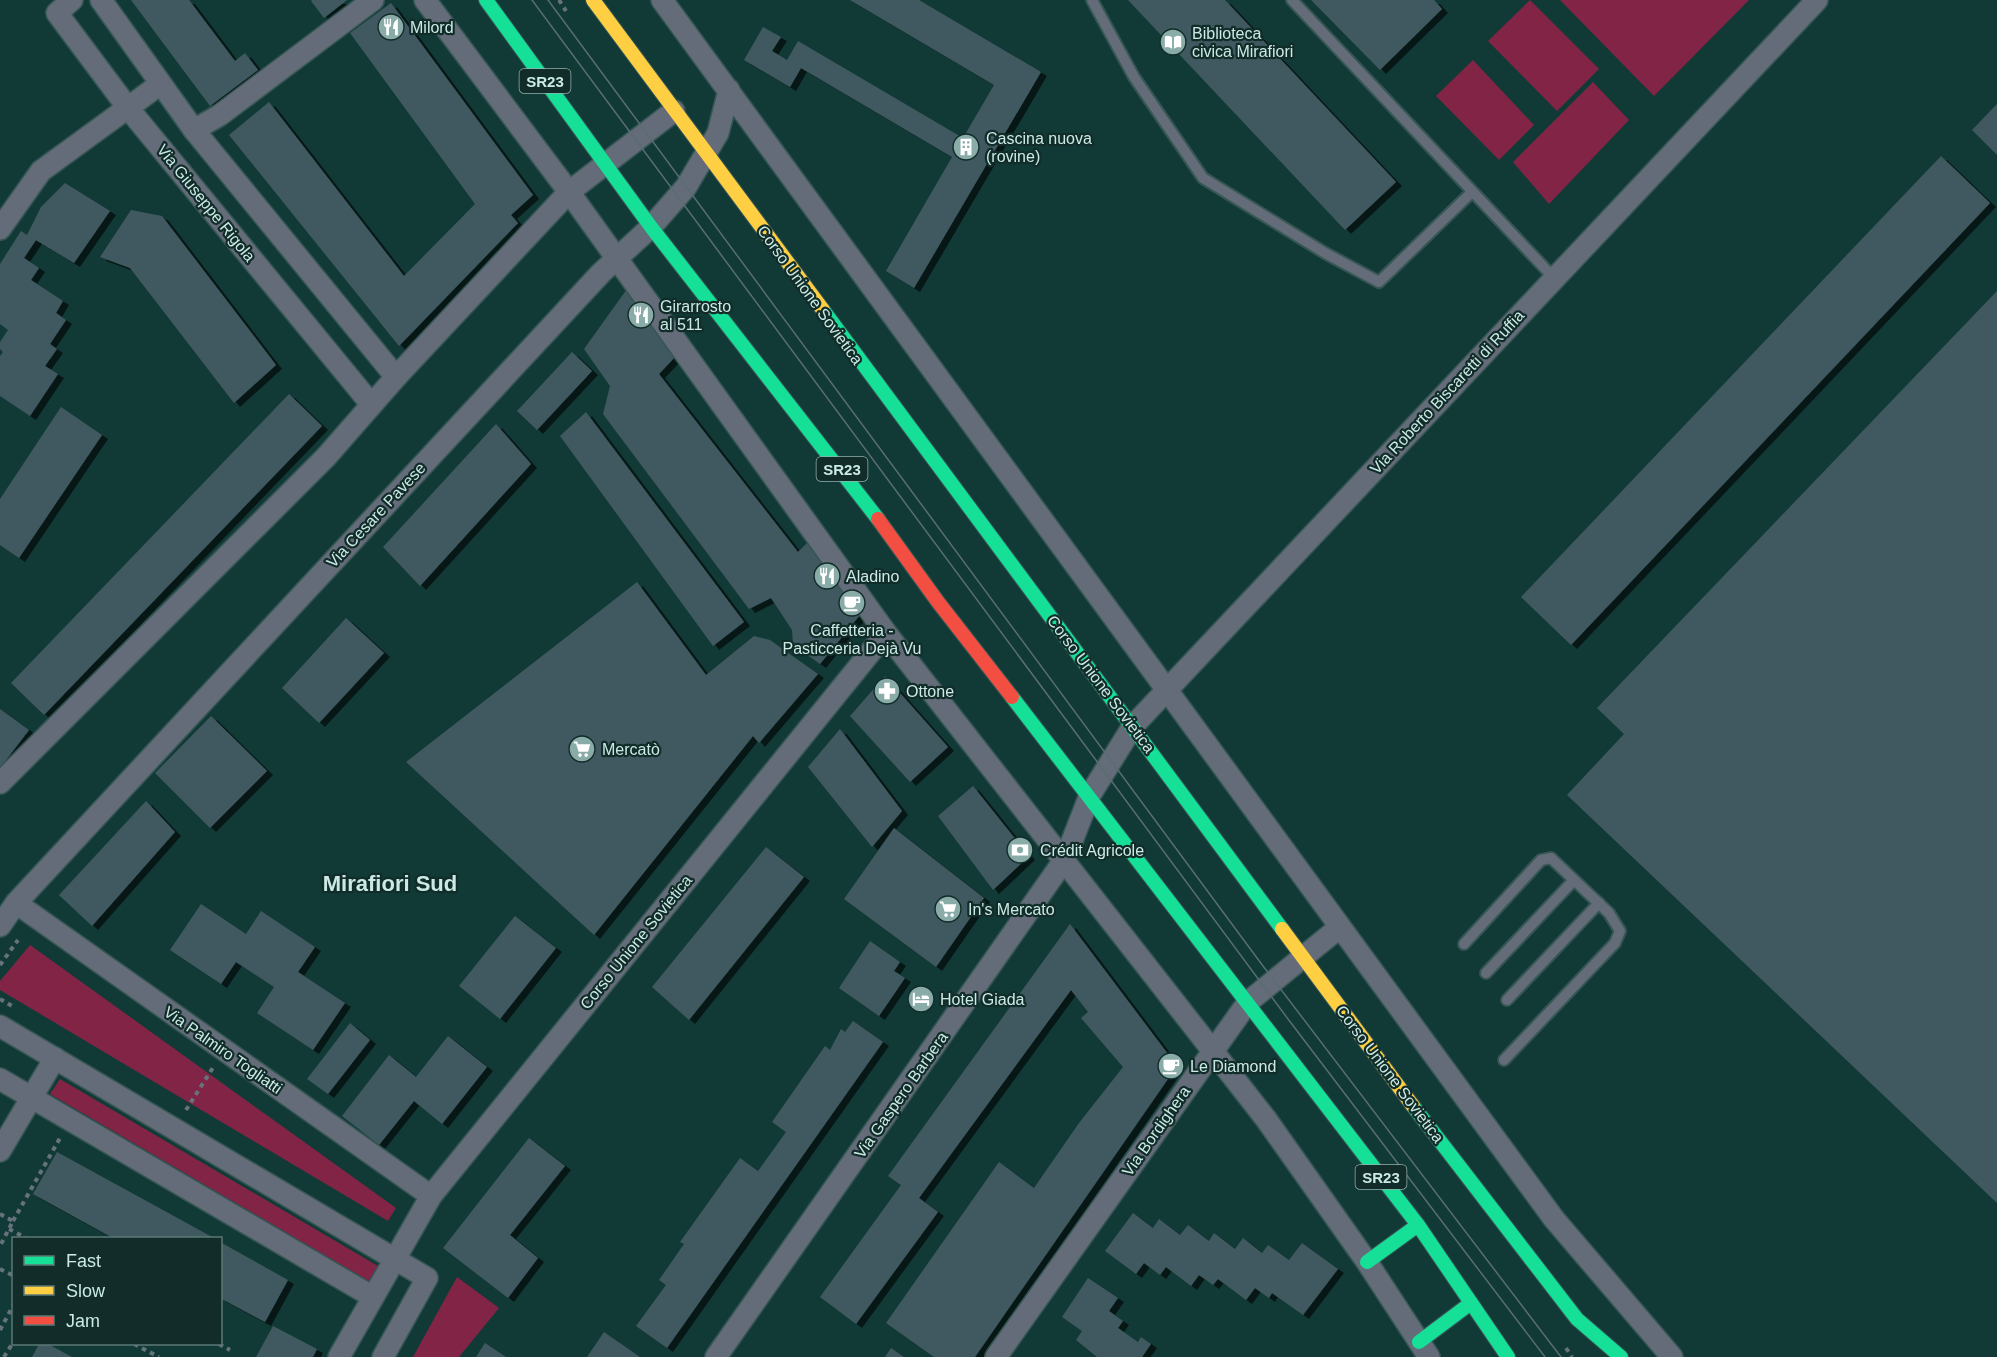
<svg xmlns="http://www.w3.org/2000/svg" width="1997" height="1357" font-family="Helvetica,sans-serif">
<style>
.green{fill:#822445}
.building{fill:#40595e;filter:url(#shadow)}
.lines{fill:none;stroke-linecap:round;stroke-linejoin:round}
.lane-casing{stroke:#365654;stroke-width:14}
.street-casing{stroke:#365654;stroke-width:24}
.fast-casing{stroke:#365654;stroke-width:16}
.slow-casing{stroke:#365654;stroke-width:16}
.jam-casing{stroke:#365654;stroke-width:16}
.path{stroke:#66737c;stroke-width:4;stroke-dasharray:4.5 4.5;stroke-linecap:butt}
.lane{stroke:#636c78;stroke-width:10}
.street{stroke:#636c78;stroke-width:21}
.fast{stroke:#16e098;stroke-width:14}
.slow{stroke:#ffcf43;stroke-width:14}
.jam{stroke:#f24e42;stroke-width:14}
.tram{stroke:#5a6d72;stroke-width:1.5}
.labels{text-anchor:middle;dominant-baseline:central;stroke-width:4.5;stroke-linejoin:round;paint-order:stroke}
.shield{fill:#112c29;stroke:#93b1ad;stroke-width:1.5}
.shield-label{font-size:15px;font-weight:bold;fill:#cbeae6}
.poi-label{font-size:16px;fill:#cbeae6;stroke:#112c29;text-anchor:start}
.street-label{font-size:16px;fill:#cbeae6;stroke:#112c29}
.district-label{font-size:22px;font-weight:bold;fill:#cbeae6;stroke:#112c29}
</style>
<defs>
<filter id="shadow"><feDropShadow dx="6" dy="4" stdDeviation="0" flood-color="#0009"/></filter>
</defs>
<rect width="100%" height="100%" fill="#113a37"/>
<g class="green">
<path d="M1530,0L1599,69L1557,111L1488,41Z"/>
<path d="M1560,0H1749L1654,96Z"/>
<path d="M1473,60L1534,125L1499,160L1436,96Z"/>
<path d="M1593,82L1629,120L1549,204L1513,162Z"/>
<path d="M30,945L396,1208L388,1221L0,990V981Z"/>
<path d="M60,1079L378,1266L370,1282L50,1094Z"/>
<path d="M457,1277L499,1308L459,1357H413Z"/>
</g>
<g class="building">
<path d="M131,0H189L235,61L245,53L258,70L210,106Z"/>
<path d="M312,0H347L324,18L311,1Z"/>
<path d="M850,0H919L1041,72L914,288L886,271L952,157L801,68L790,87L744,60L763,27L781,37L772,51L787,60L798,41L963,138L994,85Z"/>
<path d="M1128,0H1225L1396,182L1345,230Z"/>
<path d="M1311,0H1434L1442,9L1380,70Z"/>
<path d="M391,3L533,195L511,215L518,223L399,346L229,135L269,102L404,276L475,204L350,33Z"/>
<path d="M1997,104V155L1972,130Z"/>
<path d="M1941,156L1990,203L1571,645L1521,597Z"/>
<path d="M65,183L110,211L74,263L29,236L36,240L24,258L39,268L31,280L63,301L56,313L66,320L50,344L57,349L45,366L58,374L30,416L0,396V356L3,352L0,349V342L8,330L0,324V264L21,231L27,235L41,207Z"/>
<path d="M131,210L162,216L276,365L234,403L130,268L100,257Z"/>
<path d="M627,289L675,357L659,374L798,552L809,541L860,615L820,664L793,645L792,630L771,598L749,609L603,414L610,386L584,349Z"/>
<path d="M1997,291V1203L1567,795L1624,734L1597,708Z"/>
<path d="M572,352L592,371L537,430L517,411Z"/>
<path d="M289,394L322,426L44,715L11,683Z"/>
<path d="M61,407L102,435L19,558L0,545V499Z"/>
<path d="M586,412L744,622L713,646L560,436Z"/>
<path d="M496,424L531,464L420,586L383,547Z"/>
<path d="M637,582L706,675L754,636L770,640L818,674L759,743L753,736L594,935L406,762Z"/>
<path d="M346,618L384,653L319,723L282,688Z"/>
<path d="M885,676L948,747L910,782L850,716Z"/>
<path d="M0,709L29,730L0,768Z"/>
<path d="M211,716L267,771L210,828L155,773Z"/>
<path d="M840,729L902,811L872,847L808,767Z"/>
<path d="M973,786L1029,856L993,890L938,816Z"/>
<path d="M146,801L175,832L92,926L59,895Z"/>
<path d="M894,828L984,898L936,967L844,899Z"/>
<path d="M766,847L804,877L689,1020L652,987Z"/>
<path d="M201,904L246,934L261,911L315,947L298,972L345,1003L313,1050L257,1013L274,987L236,962L221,984L170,950Z"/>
<path d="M515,916L556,948L500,1019L459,986Z"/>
<path d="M1070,924L1177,1066L975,1357H934L886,1323L999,1162L1034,1188L1079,1123L1123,1067L1081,1018L1088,1012L1071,990L919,1198L938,1212L856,1324L820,1297L901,1185L888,1176Z"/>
<path d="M870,941L900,962L894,971L905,978L879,1016L839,988Z"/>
<path d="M853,1021L883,1042L667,1348L636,1326L666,1285L659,1280L684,1244L680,1242L740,1158L758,1171L786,1132L772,1122L825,1046L830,1050L841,1029L845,1032Z"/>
<path d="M350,1023L370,1040L328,1094L307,1079Z"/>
<path d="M448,1036L487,1067L442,1124L414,1101L379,1145L342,1116L389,1055L416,1077Z"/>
<path d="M529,1138L565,1166L510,1235L538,1258L508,1298L443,1248Z"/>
<path d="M57,1152L214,1238H113L33,1194Z"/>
<path d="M1133,1213L1153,1228L1159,1219L1180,1235L1188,1225L1209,1241L1214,1233L1235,1249L1243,1238L1262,1253L1268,1245L1289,1260L1302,1243L1338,1269L1303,1315L1272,1293L1269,1298L1255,1288L1246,1300L1218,1279L1213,1285L1199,1275L1191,1286L1166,1267L1160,1275L1144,1263L1136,1274L1105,1251Z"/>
<path d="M220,1242L288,1280L265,1322L220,1298Z"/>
<path d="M1088,1278L1118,1298L1109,1311L1123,1321L1118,1328L1138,1342L1141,1337L1151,1344L1142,1357H1097L1076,1340L1082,1331L1062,1317Z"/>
<path d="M273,1326L317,1349L313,1357H256Z"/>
<path d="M604,1332L640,1357H587Z"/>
<path d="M485,1343L506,1357H476Z"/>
<path d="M39,1344H48L72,1357H32Z"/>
<path d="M891,1348L904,1357H885Z"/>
</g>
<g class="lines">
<defs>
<g id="lane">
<path d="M1092,0L1134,77L1203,178L1325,253L1379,282L1472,192"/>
<path d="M1292,0L1554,278"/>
<path d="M1464,944L1541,860L1551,858L1609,913L1620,931L1615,943L1504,1060"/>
<path d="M1486,973L1574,880"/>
<path d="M1507,1000L1599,903"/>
</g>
<g id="street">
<path d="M72,0L57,13L128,108L371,404"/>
<path d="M101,0L194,130L396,377"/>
<path d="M425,0L569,192L886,633L1266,1119L1367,1262L1429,1357"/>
<path d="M662,0L1554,1219L1672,1357"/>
<path d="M194,130L220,115L373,0"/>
<path d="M0,229L41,171L159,85"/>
<path d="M0,783L326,457L396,377L569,192L674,111"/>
<path d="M16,903L431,1196"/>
<path d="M0,926L16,903L601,273L651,227L686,187L718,133L729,90"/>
<path d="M0,1026L427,1278L383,1357"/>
<path d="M0,1079L373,1297"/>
<path d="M0,1151L55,1058"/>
<path d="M339,1357L431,1196L886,633"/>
<path d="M716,1357L1065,859L1090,795L1133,726L1817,0"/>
<path d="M996,1357L1248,1002L1340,927"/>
</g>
<g id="fast">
<path d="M486,0L651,227L878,519"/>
<path d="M823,310L1282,929"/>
<path d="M1012,697L1418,1225L1508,1357"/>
<path d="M1413,1106L1577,1319L1621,1357"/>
<path d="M1367,1262L1418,1225"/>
<path d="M1419,1342L1471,1303"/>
</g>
<g id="slow">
<path d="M593,0L823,310"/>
<path d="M1282,929L1413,1106"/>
</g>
<path id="jam" d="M878,519L938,602L1012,697"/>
</defs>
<use href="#lane" class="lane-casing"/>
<use href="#street" class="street-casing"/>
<use href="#fast" class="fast-casing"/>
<use href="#slow" class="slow-casing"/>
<use href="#jam" class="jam-casing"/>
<g class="path">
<path d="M559,0L566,11"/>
<path d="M0,965L18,940"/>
<path d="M0,999L12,1006"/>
<path d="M186,1110L214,1066"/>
<path d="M0,1214L13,1221L0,1246"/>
<path d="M13,1221L60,1138"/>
<path d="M9,1229L26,1238"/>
<path d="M0,1269L14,1276"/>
<path d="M0,1330L14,1304"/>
<path d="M134,1344L159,1357"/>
<path d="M219,1344L230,1350"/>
<path d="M1566,1348L1572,1357"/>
<path d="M4,1357L14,1341"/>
</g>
<use href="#lane" class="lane"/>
<use href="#street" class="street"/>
<use href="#fast" class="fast"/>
<use href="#slow" class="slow"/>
<use href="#jam" class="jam"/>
<g class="tram">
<path d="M532,0L1288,1019L1545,1357"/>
<path d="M548,0L1260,962L1561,1357"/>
</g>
</g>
<defs>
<symbol id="restaurant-disc" viewBox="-11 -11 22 22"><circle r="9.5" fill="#8aaca9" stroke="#112c29"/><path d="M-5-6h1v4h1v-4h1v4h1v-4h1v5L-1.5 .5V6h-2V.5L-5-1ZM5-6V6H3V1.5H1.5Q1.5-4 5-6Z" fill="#fff"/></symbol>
<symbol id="library-disc" viewBox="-11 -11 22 22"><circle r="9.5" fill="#8aaca9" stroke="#112c29"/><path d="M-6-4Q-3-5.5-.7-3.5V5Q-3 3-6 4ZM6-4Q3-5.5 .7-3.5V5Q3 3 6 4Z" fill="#fff"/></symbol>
<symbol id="building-disc" viewBox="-11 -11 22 22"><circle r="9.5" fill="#8aaca9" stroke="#112c29"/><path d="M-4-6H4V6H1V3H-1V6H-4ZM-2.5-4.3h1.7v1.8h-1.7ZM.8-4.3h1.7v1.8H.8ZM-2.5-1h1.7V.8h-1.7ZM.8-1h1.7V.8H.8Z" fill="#fff"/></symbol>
<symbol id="cafe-disc" viewBox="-11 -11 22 22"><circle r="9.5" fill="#8aaca9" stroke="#112c29"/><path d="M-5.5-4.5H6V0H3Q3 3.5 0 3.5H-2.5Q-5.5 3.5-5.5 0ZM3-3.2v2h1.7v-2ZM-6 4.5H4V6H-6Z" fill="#fff"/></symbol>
<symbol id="pharmacy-disc" viewBox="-11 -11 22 22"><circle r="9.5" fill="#8aaca9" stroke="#112c29"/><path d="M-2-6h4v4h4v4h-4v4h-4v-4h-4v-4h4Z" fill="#fff"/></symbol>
<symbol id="supermarket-disc" viewBox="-11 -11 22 22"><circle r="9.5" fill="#8aaca9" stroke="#112c29"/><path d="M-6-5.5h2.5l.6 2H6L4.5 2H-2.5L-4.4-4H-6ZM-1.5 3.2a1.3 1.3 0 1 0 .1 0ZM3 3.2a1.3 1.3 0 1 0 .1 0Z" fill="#fff"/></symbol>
<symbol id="bank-disc" viewBox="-11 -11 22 22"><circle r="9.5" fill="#8aaca9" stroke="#112c29"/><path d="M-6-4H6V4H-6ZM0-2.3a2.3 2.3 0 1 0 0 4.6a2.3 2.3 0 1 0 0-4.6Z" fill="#fff"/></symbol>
<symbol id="hotel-disc" viewBox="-11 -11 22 22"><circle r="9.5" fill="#8aaca9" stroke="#112c29"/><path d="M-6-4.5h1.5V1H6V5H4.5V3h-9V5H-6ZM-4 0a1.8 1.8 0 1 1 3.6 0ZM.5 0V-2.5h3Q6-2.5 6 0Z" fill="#fff"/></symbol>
</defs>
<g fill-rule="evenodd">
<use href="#restaurant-disc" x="376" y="12" width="30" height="30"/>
<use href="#library-disc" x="1158" y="27" width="30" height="30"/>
<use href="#building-disc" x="951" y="132" width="30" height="30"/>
<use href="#restaurant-disc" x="626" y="300" width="30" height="30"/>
<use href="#restaurant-disc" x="812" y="561" width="30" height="30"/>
<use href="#cafe-disc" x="837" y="588" width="30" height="30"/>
<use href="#pharmacy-disc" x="872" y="676" width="30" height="30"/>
<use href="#supermarket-disc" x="567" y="734" width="30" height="30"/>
<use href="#bank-disc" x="1005" y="835" width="30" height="30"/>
<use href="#supermarket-disc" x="933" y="894" width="30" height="30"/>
<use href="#hotel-disc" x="906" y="984" width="30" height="30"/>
<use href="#cafe-disc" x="1156" y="1051" width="30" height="30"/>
</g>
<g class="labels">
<g class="shield">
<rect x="519.5" y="69" width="51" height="24" rx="4.5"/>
<rect x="816.5" y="457" width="51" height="24" rx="4.5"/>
<rect x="1355.5" y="1165" width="51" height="24" rx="4.5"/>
</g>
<g class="shield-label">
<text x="545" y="81">SR23</text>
<text x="842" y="469">SR23</text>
<text x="1381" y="1177">SR23</text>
</g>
<g class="poi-label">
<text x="410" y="27">Milord</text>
<text x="1192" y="33">Biblioteca<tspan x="1192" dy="18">civica Mirafiori</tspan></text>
<text x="986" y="138">Cascina nuova<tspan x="986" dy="18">(rovine)</tspan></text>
<text x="660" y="306">Girarrosto<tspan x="660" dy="18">al 511</tspan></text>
<text x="846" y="576">Aladino</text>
<text x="852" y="630" text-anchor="middle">Caffetteria -<tspan x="852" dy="18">Pasticceria Dejà Vu</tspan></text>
<text x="906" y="691">Ottone</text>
<text x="602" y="749">Mercatò</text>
<text x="1040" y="850">Crédit Agricole</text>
<text x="968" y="909">In's Mercato</text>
<text x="940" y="999">Hotel Giada</text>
<text x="1190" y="1066">Le Diamond</text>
</g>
<g class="street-label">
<text transform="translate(206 203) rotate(51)">Via Giuseppe Rigola</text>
<text transform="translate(810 295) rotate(54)">Corso Unione Sovietica</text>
<text transform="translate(1447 392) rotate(-47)">Via Roberto Biscaretti di Ruffia</text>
<text transform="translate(376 515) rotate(-47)">Via Cesare Pavese</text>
<text transform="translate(1101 684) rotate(53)">Corso Unione Sovietica</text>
<text transform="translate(636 942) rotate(-51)">Corso Unione Sovietica</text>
<text transform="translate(223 1050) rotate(35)">Via Palmiro Togliatti</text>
<text transform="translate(1390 1074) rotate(53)">Corso Unione Sovietica</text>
<text transform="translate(901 1095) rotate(-55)">Via Gaspero Barbera</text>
<text transform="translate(1156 1131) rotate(-55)">Via Bordighera</text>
</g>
<g class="district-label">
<text x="390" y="883">Mirafiori Sud</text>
</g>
</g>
<rect x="12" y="1237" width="210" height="108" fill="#112c29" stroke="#5b7875" stroke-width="1.5"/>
<rect x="24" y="1256" width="30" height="9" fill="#16e098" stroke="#5b7875" stroke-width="1.5"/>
<text x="66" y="1267" font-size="18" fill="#cbeae6">Fast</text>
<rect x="24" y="1286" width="30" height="9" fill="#ffcf43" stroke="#5b7875" stroke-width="1.5"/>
<text x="66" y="1297" font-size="18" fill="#cbeae6">Slow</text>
<rect x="24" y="1316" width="30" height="9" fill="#f24e42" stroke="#5b7875" stroke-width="1.5"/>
<text x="66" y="1327" font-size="18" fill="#cbeae6">Jam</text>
</svg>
